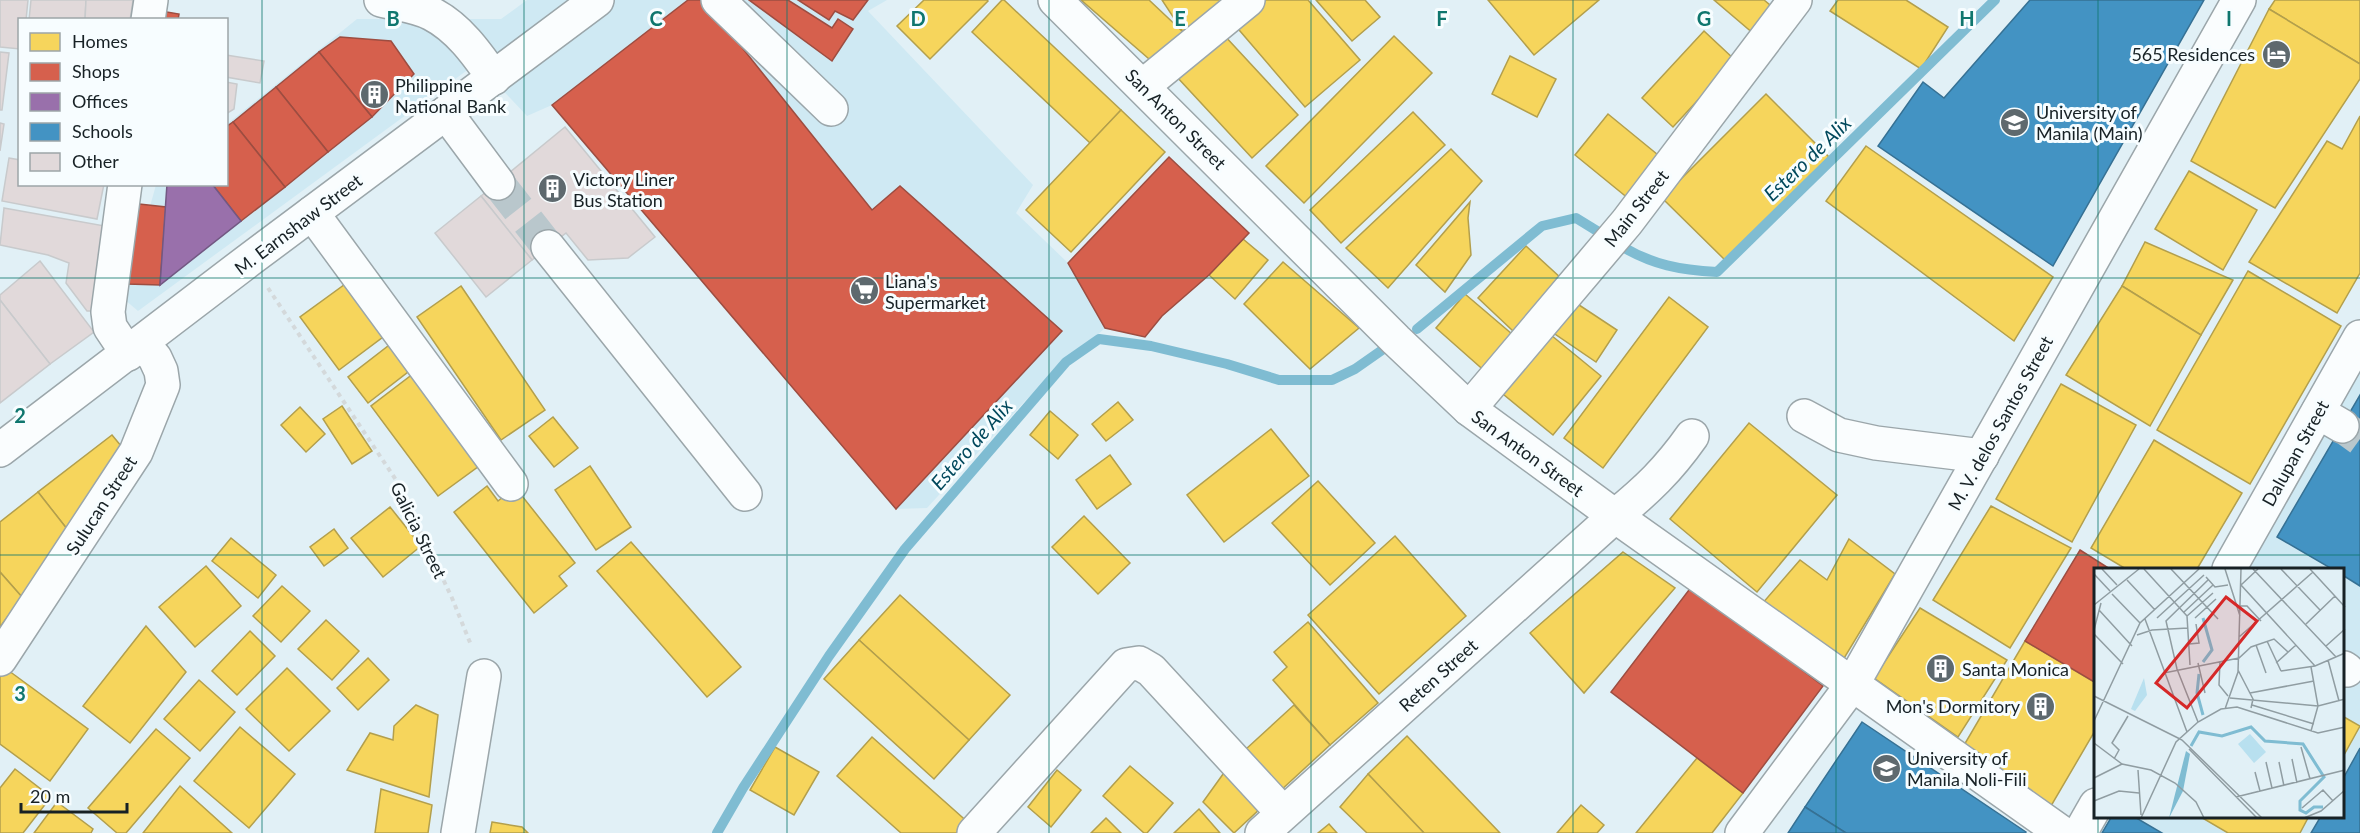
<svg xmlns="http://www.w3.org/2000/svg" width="2360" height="833" font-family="Lato,sans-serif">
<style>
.built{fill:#cfe9f3}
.homes{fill:#f6d55c;stroke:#b39f4c;stroke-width:1.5}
.shops{fill:#d6604d;stroke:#9d4d41;stroke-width:1.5}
.offices{fill:#9970ab;stroke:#725883;stroke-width:1.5}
.schools{fill:#4393c3;stroke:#367194;stroke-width:1.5}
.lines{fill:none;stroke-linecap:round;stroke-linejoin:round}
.stream{stroke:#7fbcd2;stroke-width:10}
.building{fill:#e1d9da;stroke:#c8cacc;stroke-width:1.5}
.minor-tunnel{stroke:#b9c7cc;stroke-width:33;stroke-dasharray:33 16;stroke-linecap:butt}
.minor-casing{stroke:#9ba6aa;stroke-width:36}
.path{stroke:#d4d9db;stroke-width:4;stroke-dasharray:4.5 4.5;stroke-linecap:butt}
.minor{stroke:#fafdfe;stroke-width:33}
.grid{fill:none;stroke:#0f766e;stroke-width:1.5;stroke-opacity:0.55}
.labels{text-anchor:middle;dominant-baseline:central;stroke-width:6;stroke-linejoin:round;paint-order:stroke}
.poi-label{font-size:18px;fill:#172125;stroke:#f7fdff;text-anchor:start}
.street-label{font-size:18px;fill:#172125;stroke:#f7fdff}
.water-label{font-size:20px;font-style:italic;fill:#00485c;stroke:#f7fdff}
.inset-river{fill:none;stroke:#7fbcd2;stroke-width:3}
.inset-road{fill:none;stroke:#909da2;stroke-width:1.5}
.view{fill:#d62828;fill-opacity:0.15;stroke:#d62828;stroke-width:3}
.inset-edge{fill:none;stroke:#172125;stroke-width:3}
.grid-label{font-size:20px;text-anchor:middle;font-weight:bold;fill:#0f766e;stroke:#f7fdff;stroke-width:6;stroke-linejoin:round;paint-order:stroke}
</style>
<rect width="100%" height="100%" fill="#e1f0f6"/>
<g class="built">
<path d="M527,0H887L868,11L1033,185L1016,213L1068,263L1105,328L1025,401L927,508L896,509L552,105L527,116L477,63L138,311L124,299L156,185L226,184L227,124L357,19H501Z"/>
<path d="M2360,354V833H2093L2103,817L2344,816V569H2240Z"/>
</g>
<g class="homes">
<path d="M924,0H987L988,1L930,59L897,26Z"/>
<path d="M1002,0H1004L1121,110L1090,143L972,32Z"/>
<path d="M1081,0H1149L1183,32L1156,65Z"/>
<path d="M1162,0H1232L1183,32Z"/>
<path d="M1262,0H1308L1360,60L1305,107L1234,24Z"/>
<path d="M1316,0H1365L1380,17L1352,41Z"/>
<path d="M1488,0H1599L1534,55Z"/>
<path d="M1714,0H1764L1782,15L1761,40Z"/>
<path d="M1838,0H1906L1948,27L1921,69L1830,11Z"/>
<path d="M2275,0H2360V64L2269,9Z"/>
<path d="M2269,9L2360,64V79L2275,208L2191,161Z"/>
<path d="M1704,31L1735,60L1673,127L1642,98Z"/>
<path d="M1223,34L1298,115L1252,158L1177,77Z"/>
<path d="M1394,36L1432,73L1304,203L1266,166Z"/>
<path d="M1510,56L1556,79L1537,117L1492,94Z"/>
<path d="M1766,94L1829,157L1726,261L1662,198Z"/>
<path d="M1121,110L1165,152L1071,252L1026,210Z"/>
<path d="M1413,112L1445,145L1341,243L1310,210Z"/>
<path d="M1608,114L1663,159L1629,199L1575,155Z"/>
<path d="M2360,116V273L2337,313L2249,262L2327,141L2342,149Z"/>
<path d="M1866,146L2053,277L2014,341L1826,201Z"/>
<path d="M1451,149L1482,181L1388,288L1346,248Z"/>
<path d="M2189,171L2257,210L2223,270L2155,229Z"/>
<path d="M1470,202L1468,218L1471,255L1445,292L1416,265Z"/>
<path d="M1243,239L1268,260L1235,299L1209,275Z"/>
<path d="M2145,242L2233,280L2201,335L2122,286Z"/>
<path d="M1526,246L1562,279L1513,331L1478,298Z"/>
<path d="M1283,262L1359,328L1310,369L1244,304Z"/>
<path d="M2248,271L2341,326L2250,484L2157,430Z"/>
<path d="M348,282L387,334L339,370L300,317Z"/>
<path d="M461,286L545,410L501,440L417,317Z"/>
<path d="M2122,286L2201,335L2150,426L2066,375Z"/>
<path d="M1465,294L1519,340L1488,374L1436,328Z"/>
<path d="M1669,297L1708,327L1603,468L1564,438Z"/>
<path d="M1573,301L1617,330L1596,362L1552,332Z"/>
<path d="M1546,331L1601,376L1553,435L1498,390Z"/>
<path d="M397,339L417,365L368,403L348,377Z"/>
<path d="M422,367L490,458L438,496L371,406Z"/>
<path d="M2061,384L2136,425L2072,542L1996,499Z"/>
<path d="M1118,402L1133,420L1106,441L1092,424Z"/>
<path d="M342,406L372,451L352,464L323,419Z"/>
<path d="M300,407L325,434L306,452L281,425Z"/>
<path d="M1050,411L1078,435L1058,459L1030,435Z"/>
<path d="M553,417L578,448L554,467L529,436Z"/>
<path d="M1749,423L1837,495L1757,592L1670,519Z"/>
<path d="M1271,429L1309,476L1224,542L1187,495Z"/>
<path d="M112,435L131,458L71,534L38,492Z"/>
<path d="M2154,440L2242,493L2197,569H2126L2091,548Z"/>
<path d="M1110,455L1131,484L1097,509L1076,480Z"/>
<path d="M590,466L631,527L596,550L555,490Z"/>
<path d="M1318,481L1375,543L1330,585L1272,523Z"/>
<path d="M487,486L498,501L515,487L575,563L559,576L567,586L534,613L454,512Z"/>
<path d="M38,492L71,534L22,597L0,572V522Z"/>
<path d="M1991,506L2071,548L2010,648L1933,600Z"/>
<path d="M390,507L421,546L383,577L351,538Z"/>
<path d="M1084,516L1130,563L1098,594L1052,547Z"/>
<path d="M334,529L348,548L324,566L310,547Z"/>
<path d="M1395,536L1466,616L1379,694L1308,615Z"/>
<path d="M231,538L276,575L258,598L212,561Z"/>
<path d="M1849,539L1895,574L1843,660L1761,605L1800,560L1827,580Z"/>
<path d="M631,542L741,667L707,697L597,571Z"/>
<path d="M1623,552L1675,588L1584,693L1530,633Z"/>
<path d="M206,566L241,606L195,647L159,607Z"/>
<path d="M0,572L22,597L0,627Z"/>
<path d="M282,586L310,611L281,642L253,616Z"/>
<path d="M900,595L1010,695L969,740L859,640Z"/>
<path d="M1920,608L2007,660L1958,737L1874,678Z"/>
<path d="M326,620L359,651L332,680L298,649Z"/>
<path d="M1308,622L1378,703L1330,745L1273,680L1287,667L1274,652Z"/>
<path d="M146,626L186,672L130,743L83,706Z"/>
<path d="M250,631L275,656L237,695L212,671Z"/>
<path d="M859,640L969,740L934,779L824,679Z"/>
<path d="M2025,641L2096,683V729L2051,806L1960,752Z"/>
<path d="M368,658L389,680L358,710L337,688Z"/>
<path d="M5,668L88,729L50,781L0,744V675Z"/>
<path d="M287,668L330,711L289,751L246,709Z"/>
<path d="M199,680L235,712L200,751L164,719Z"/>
<path d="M416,705L438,715L429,797L347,770L370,733L393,740L394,726Z"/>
<path d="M1294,705L1330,745L1279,792L1246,749Z"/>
<path d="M2344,717L2360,726L2344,755Z"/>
<path d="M240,727L295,774L249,828L194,781Z"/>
<path d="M156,729L190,758L126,833H117L88,808Z"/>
<path d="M1407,736L1500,833H1424L1368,774Z"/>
<path d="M872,737L971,825L963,833H901L837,776Z"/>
<path d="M775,747L819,772L794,815L750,790Z"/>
<path d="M1697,758L1743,793L1712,833H1636Z"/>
<path d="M1130,766L1173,803L1147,833H1144L1103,796Z"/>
<path d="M15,769L51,797L23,833H0V788Z"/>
<path d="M1057,770L1081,790L1051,827L1028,807Z"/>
<path d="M1226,770L1263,806L1234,833L1203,802Z"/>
<path d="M1368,774L1424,833H1367L1340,807Z"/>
<path d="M180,786L232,833H143Z"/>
<path d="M381,789L432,805L428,833H375Z"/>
<path d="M57,802L93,829L91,833H34Z"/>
<path d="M1581,805L1604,825L1597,833H1557Z"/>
<path d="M1199,809L1220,833H1174Z"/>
<path d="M2199,816H2309L2300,833H2228Z"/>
<path d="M1106,818L1121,833H1091Z"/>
<path d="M492,822L522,827L528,833H490Z"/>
<path d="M1329,824L1337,833H1318Z"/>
</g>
<g class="shops">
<path d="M688,0H704L872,210L900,186L1062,331L896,509L552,105Z"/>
<path d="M749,0H788L832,28L838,19L853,29L832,61Z"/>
<path d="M798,0H868L853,20L835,11L829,20Z"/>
<path d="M155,10L179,14L178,20H153Z"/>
<path d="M340,37L391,41L414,74L372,117L319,52Z"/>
<path d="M319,52L372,117L328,152L276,87Z"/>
<path d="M276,87L328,152L285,187L233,122Z"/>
<path d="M233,122L285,187L241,221L212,184H226V127Z"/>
<path d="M1169,157L1249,233L1209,275L1162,316L1145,337L1105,328L1068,263Z"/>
<path d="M139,204L166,207L160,285L127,284Z"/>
<path d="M2080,550L2110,569H2096V683L2025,641Z"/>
<path d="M1692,586L1823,686L1743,793L1611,692Z"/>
</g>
<path class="offices" d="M167,184H212L241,221L160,285Z"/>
<g class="schools">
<path d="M2030,0H2204L2053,266L1878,146L1923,82L1944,98Z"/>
<path d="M2360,395V586L2344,576V569H2332L2277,537Z"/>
<path d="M1862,722L2026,832L2025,833H1846L1805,807Z"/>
<path d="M2360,748V833H2311L2321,816H2344V777Z"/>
<path d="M1805,807L1846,833H1788Z"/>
<path d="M2112,816H2133L2162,833H2102Z"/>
</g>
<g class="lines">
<g class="stream">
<path d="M1621,246C1653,265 1680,270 1717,272L1995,0"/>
<path d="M1417,329L1542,226L1576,218L1602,234"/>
<path d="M717,833L743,788L829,656L905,549L1066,362L1099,339L1151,346L1227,364L1279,380H1332L1355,369L1385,348"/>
</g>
</g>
<g class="building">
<path d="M0,0H28L26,20H20V49L0,47Z"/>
<path d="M31,0H86L85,20H29Z"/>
<path d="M86,0H133L130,20H85Z"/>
<path d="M0,52L9,53L2,110H0Z"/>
<path d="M226,55L264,61L260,83L226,77Z"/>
<path d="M226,82L237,84L234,109L226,114Z"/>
<path d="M0,123L4,124L0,151Z"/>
<path d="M565,127L655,237L628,258L588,260L566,233L532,260L481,196Z"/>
<path d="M9,158L20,160V184H104L97,219L2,201Z"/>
<path d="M481,196L532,260L486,297L435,233Z"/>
<path d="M4,208L116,228L99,311H87L66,283L69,263L48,255L0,245Z"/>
<path d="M40,261L94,332L50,364L0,300V295Z"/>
<path d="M0,300L50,364L0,403Z"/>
</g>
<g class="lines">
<g class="minor-tunnel">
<path d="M498,183L548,247"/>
<path d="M2342,426L2360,439"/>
</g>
<defs>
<g id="minor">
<path d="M381,0C397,4 417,6 432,14C459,28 477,54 494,78"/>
<path d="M718,0L831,109"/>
<path d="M1055,0L1396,340L1469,409L1615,516L2062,833"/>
<path d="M148,20L151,0"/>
<path d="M1143,86L1248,0"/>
<path d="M446,113L498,183"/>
<path d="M125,184L108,312L110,327L128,354"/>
<path d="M312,213L511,484"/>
<path d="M548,247L745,494"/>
<path d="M1469,409L1627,222L1795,0"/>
<path d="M2318,412L2342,426"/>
<path d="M1804,416L1839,435L1876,443L1982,456"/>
<path d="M0,450L249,260L597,0"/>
<path d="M2229,569L2360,337"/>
<path d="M0,659L136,452L163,385L161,371L155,358L142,343"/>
<path d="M2344,668L2347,670"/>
<path d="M458,833L484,676"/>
<path d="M974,833L1126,665L1139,663L1151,670L1283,813"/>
<path d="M1262,833L1615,516C1647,490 1668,470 1692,436"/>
<path d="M1742,833L1852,685L2239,0"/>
<path d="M2080,833L2096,805"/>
</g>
</defs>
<use href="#minor" class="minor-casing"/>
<path class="path" d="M268,288L396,480L452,598L471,645"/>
<use href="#minor" class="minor"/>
</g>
<path class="grid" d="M262,0V833M524,0V833M787,0V833M1049,0V833M1311,0V833M1573,0V833M1836,0V833M2098,0V569M0,278H2360M0,555H2360M2098,816V833"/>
<defs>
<symbol id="hotel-disc" viewBox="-11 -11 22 22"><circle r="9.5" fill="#5e696e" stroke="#f7fdff"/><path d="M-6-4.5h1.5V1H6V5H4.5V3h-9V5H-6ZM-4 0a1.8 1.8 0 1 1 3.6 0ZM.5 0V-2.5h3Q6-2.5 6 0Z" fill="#fff"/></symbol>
<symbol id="building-disc" viewBox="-11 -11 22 22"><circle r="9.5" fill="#5e696e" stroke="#f7fdff"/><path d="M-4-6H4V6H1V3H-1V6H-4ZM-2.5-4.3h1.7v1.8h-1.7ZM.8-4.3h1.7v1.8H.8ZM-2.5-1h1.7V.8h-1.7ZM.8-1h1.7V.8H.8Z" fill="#fff"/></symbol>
<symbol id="university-disc" viewBox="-11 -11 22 22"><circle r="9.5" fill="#5e696e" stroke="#f7fdff"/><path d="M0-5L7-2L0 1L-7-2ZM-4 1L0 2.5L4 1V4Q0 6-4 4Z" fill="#fff"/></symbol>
<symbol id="supermarket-disc" viewBox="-11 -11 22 22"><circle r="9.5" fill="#5e696e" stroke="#f7fdff"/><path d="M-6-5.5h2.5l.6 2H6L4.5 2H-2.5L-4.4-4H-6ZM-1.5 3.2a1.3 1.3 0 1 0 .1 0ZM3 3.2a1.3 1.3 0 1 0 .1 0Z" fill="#fff"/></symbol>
</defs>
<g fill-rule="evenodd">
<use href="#hotel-disc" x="2260" y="38" width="33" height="33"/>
<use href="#building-disc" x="358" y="78" width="33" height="33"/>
<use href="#university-disc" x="1998" y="106" width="33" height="33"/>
<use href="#building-disc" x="536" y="172" width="33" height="33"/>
<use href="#supermarket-disc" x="848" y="274" width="33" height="33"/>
<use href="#building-disc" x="1924" y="652" width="33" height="33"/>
<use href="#building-disc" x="2024" y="690" width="33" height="33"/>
<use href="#university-disc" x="1870" y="752" width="33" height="33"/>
</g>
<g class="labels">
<g class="poi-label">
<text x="2255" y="54" text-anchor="end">565 Residences</text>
<text x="395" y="85">Philippine<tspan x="395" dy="21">National Bank</tspan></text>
<text x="2036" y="112">University of<tspan x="2036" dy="21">Manila (Main)</tspan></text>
<text x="573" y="179">Victory Liner<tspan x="573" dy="21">Bus Station</tspan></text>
<text x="885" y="281">Liana's<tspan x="885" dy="21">Supermarket</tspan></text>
<text x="1962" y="669">Santa Monica</text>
<text x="2020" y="706" text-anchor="end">Mon's Dormitory</text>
<text x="1907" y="758">University of<tspan x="1907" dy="21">Manila Noli-Fili</tspan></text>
</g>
<g class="street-label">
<text transform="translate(1176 119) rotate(45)">San Anton Street</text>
<text transform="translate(1636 208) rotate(-52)">Main Street</text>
<text transform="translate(298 224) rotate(-37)">M. Earnshaw Street</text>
<text transform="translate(2000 423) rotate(-61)">M. V. delos Santos Street</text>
<text transform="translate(1528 453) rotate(36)">San Anton Street</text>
<text transform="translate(2295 453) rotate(-61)">Dalupan Street</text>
<text transform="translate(101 505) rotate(-57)">Sulucan Street</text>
<text transform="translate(419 530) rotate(64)">Galicia Street</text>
<text transform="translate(1438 675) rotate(-42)">Reten Street</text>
</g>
<g class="water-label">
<text transform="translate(1807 158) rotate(-44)">Estero de Alix</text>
<text transform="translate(971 444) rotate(-49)">Estero de Alix</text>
</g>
</g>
<g transform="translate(2094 568)">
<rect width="250" height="250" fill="#e1f0f6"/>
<path d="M50,110L53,127L41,143L37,141ZM156,166L172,184L160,195L144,176Z" fill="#b8e0ef"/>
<path d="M92,183L96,186L89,223L75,250Z" fill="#7fbcd2"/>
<path class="inset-river" d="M109,94L118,82L109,50M105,106L103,125L109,147M97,178L105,164L128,168L157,159L171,173L209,176L230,209L206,233V242L212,245L220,239H229"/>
<path class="inset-road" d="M8,1L23,17M50,1L93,48M77,1L124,51M131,1L146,48M159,1L242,89M164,1L147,17L221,98M187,1L226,42M216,1L251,39M0,6L16,23M112,9L121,19L134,17M33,12L61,42M18,26L46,55M0,37L45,1M146,38H153L167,53M5,42L38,78M90,44L119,17M93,48L96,97M93,48L119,25M63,50L110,7M101,50L122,31M51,51L93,164M212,56L241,28M0,62L7,35M0,66L29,96M43,67L58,62L94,60M145,69L219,4M173,73L187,103M95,76L105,75L102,56M162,77L172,105M232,78L251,61M234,92L245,133M126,93L125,117L134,128M104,95L111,125M182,95L202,77M217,99L224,138L217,163M144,102L159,131L157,140M187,103L221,98L251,85M70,105L145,90L157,79L180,71L194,84M156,125L220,113M0,128L88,172M136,130L224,138L251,131M158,137L220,156M131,141L144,104L147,1M0,153L46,55L105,1M104,154L83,101L72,53L114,12M88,172L168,250M0,175L28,196L57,202L81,215L102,234L110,250M207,179L216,211M95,181L163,250M20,191L25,182L18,175L34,148M198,191L203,215M172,194L178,220M185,194L190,218M44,202L47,247M161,204L166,223M0,210L28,196M142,229L251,202M0,233L25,223L45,225M208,240L229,222L239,233M47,250L82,174L104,154L127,141L143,139L224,165L251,159M210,250L227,243L251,222"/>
<path class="view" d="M132,29L163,53L93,140L62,115Z"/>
<rect width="250" height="250" class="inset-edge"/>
</g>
<g class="grid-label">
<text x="393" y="26">B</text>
<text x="656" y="26">C</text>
<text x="918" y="26">D</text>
<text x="1180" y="26">E</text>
<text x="1442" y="26">F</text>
<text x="1704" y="26">G</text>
<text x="1967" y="26">H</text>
<text x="2229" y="26">I</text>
<text x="20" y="423">2</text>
<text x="20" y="701">3</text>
</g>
<rect x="18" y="18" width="210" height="168" fill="#f7fdff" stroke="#9da5a8" stroke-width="1.5"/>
<rect x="30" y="33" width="30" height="18" fill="#f6d55c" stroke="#9da5a8" stroke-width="1.5"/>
<text x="72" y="48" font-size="18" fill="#172125">Homes</text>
<rect x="30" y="63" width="30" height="18" fill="#d6604d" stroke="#9da5a8" stroke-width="1.5"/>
<text x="72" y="78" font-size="18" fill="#172125">Shops</text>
<rect x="30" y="93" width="30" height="18" fill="#9970ab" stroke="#9da5a8" stroke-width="1.5"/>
<text x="72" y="108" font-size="18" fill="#172125">Offices</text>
<rect x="30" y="123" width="30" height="18" fill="#4393c3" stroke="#9da5a8" stroke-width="1.5"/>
<text x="72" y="138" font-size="18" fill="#172125">Schools</text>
<rect x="30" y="153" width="30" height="18" fill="#e1d9da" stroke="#9da5a8" stroke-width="1.5"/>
<text x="72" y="168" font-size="18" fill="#172125">Other</text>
<path d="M21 803v9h106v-9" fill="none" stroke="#172125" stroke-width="3"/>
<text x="30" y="803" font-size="18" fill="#172125" stroke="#f7fdff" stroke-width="4.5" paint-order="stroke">20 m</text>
</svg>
